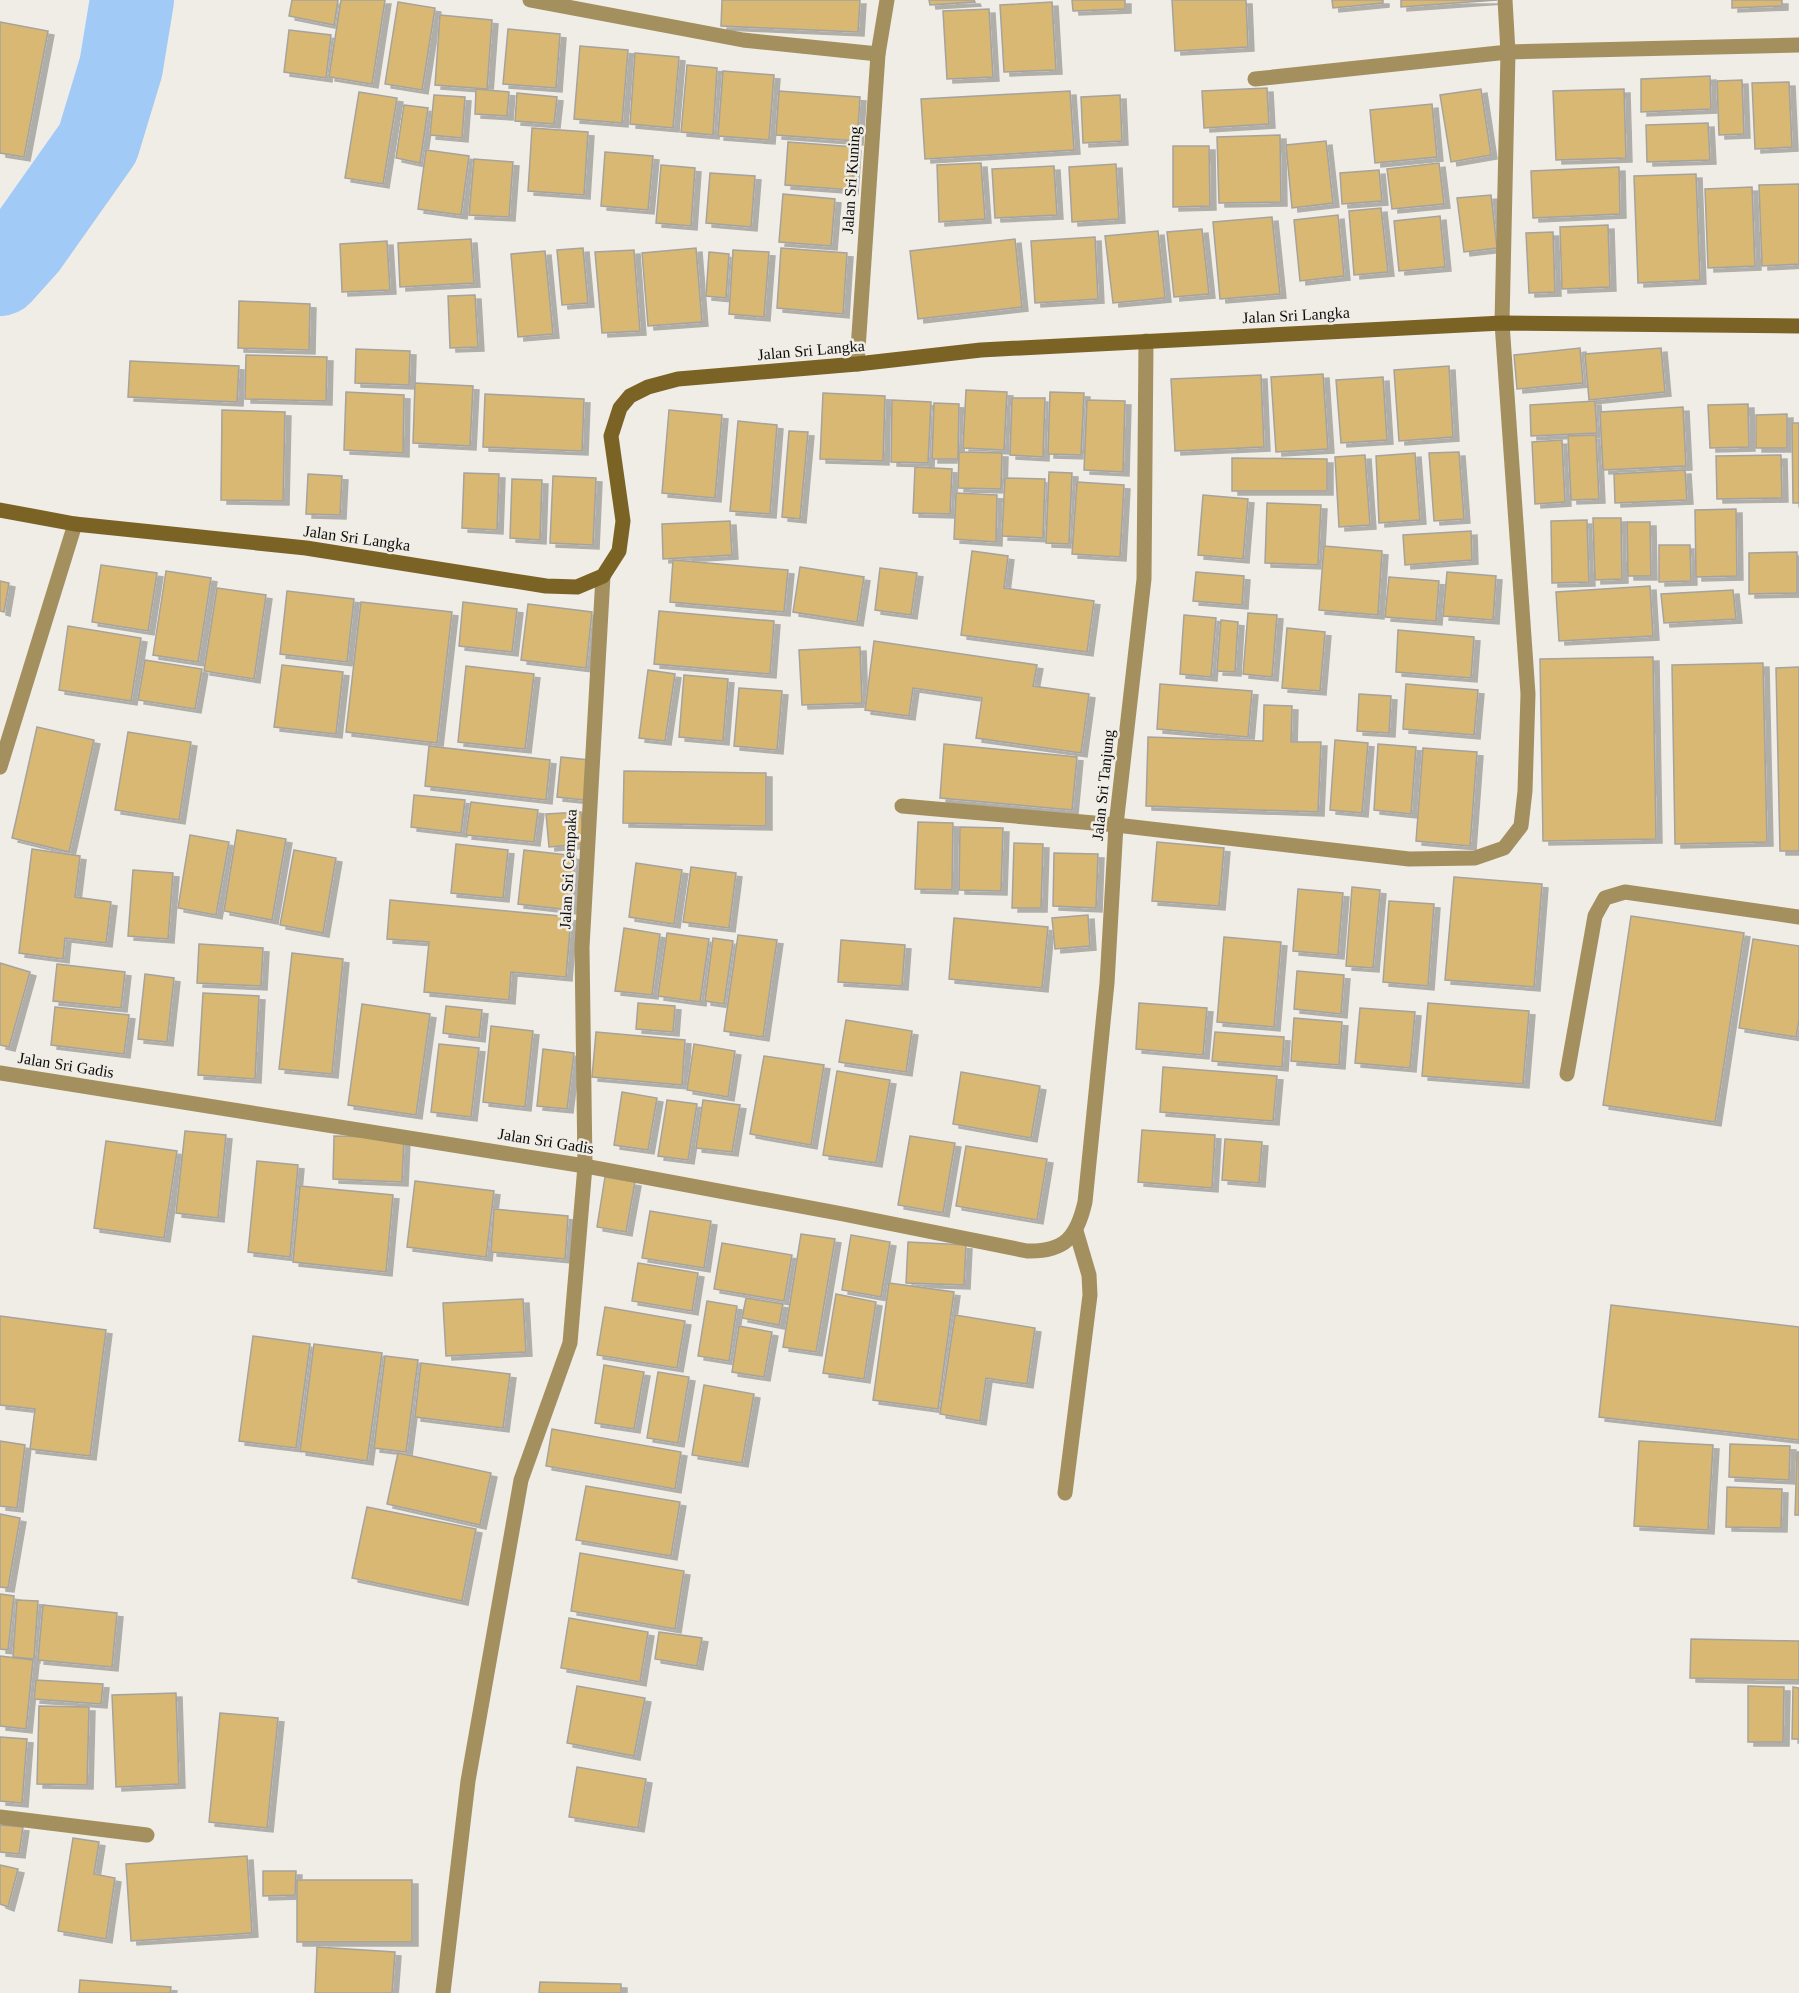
<svg xmlns="http://www.w3.org/2000/svg" width="1799" height="1993" font-family="'Times New Roman',serif">
<style>
.lines{fill:none;stroke-linecap:round;stroke-linejoin:round}
.river{stroke:#a1caf7;stroke-width:84}
.building{fill:#d8b872;stroke:#a6a39e;stroke-width:1.5;filter:url(#shadow)}
.lane{stroke:#a48f5f;stroke-width:15}
.street{stroke:#a48f5f;stroke-width:15}
.secondary{stroke:#7b6325;stroke-width:15}
.labels{text-anchor:middle;dominant-baseline:central;stroke-width:5;stroke-linejoin:round;paint-order:stroke}
.street-label{font-size:16px;fill:#0d0c0a;stroke:#f0ede7}
</style>
<defs>
<filter id="shadow"><feDropShadow dx="6" dy="4" stdDeviation="0" flood-color="#0004"/></filter>
</defs>
<rect width="100%" height="100%" fill="#f0ede7"/>
<g class="lines">
<path class="river" d="M0,274L26,245L98,143L121,67L132,0"/>
</g>
<g class="building">
<path d="M292,0H338L334,25L289,16Z"/>
<path d="M341,0H385L372,84L329,77Z"/>
<path d="M722,0H860L858,32L721,26Z"/>
<path d="M929,0H974L975,2L930,5Z"/>
<path d="M1072,0H1125V9L1073,11Z"/>
<path d="M1172,0H1246L1248,47L1175,51Z"/>
<path d="M1332,0H1383V3L1333,8Z"/>
<path d="M1401,0H1497L1401,7Z"/>
<path d="M1732,0H1782V6L1732,8Z"/>
<path d="M398,2L435,8L422,90L385,84Z"/>
<path d="M1052,2L1056,70L1004,72L1000,5Z"/>
<path d="M989,9L993,77L947,79L943,11Z"/>
<path d="M440,15L492,20L487,89L435,85Z"/>
<path d="M0,22L48,31L24,157L0,153Z"/>
<path d="M508,29L560,34L556,88L503,84Z"/>
<path d="M289,30L331,35L326,78L284,72Z"/>
<path d="M580,46L628,50L622,123L574,119Z"/>
<path d="M635,53L679,57L673,128L630,124Z"/>
<path d="M687,65L717,68L713,135L681,132Z"/>
<path d="M723,71L774,75L769,140L718,136Z"/>
<path d="M1710,76L1711,109L1641,112V79Z"/>
<path d="M1742,80L1744,134L1719,135L1717,81Z"/>
<path d="M1789,82L1792,147L1755,149L1752,83Z"/>
<path d="M1267,88L1269,124L1204,128L1202,91Z"/>
<path d="M476,89L509,92L507,116L475,114Z"/>
<path d="M1481,89L1491,155L1451,162L1440,95Z"/>
<path d="M1624,89L1626,158L1556,160L1553,91Z"/>
<path d="M779,91L860,97L857,141L776,135Z"/>
<path d="M1070,91L1074,150L925,159L921,99Z"/>
<path d="M359,92L397,98L383,184L345,178Z"/>
<path d="M517,93L557,97L554,124L515,121Z"/>
<path d="M434,95L465,97L462,138L430,135Z"/>
<path d="M1120,95L1122,141L1083,143L1081,97Z"/>
<path d="M1432,104L1437,157L1375,163L1370,110Z"/>
<path d="M404,105L428,108L420,163L396,158Z"/>
<path d="M1708,123L1710,160L1647,162L1646,125Z"/>
<path d="M532,128L588,132L584,195L528,191Z"/>
<path d="M1280,135L1281,202L1219,203L1217,137Z"/>
<path d="M1326,141L1333,203L1292,208L1286,145Z"/>
<path d="M788,142L855,147L852,190L785,185Z"/>
<path d="M1173,146H1209L1210,206L1173,207Z"/>
<path d="M426,150L469,156L461,215L418,209Z"/>
<path d="M605,152L653,156L648,210L601,206Z"/>
<path d="M474,159L513,162L509,217L469,215Z"/>
<path d="M981,163L985,219L939,222L937,165Z"/>
<path d="M1439,163L1444,204L1392,209L1387,169Z"/>
<path d="M1116,164L1119,219L1072,222L1069,167Z"/>
<path d="M661,165L695,168L691,226L656,223Z"/>
<path d="M1054,166L1057,215L995,218L992,169Z"/>
<path d="M1619,167L1620,214L1533,218L1531,171Z"/>
<path d="M1379,170L1382,201L1342,204L1340,173Z"/>
<path d="M710,173L755,176L751,227L706,223Z"/>
<path d="M1696,174L1700,280L1638,283L1634,176Z"/>
<path d="M1799,184V264L1762,266L1759,185Z"/>
<path d="M1752,187L1755,266L1708,268L1705,189Z"/>
<path d="M783,194L835,199L831,246L779,242Z"/>
<path d="M1491,195L1497,248L1464,252L1457,198Z"/>
<path d="M1381,208L1388,272L1354,275L1349,211Z"/>
<path d="M1338,215L1344,276L1300,281L1294,220Z"/>
<path d="M1440,216L1445,267L1399,271L1394,221Z"/>
<path d="M1272,217L1280,294L1220,299L1213,222Z"/>
<path d="M1608,225L1610,287L1562,289L1560,227Z"/>
<path d="M1202,229L1209,294L1174,297L1167,232Z"/>
<path d="M1158,231L1165,298L1113,303L1105,236Z"/>
<path d="M1553,232L1555,292L1529,293L1526,233Z"/>
<path d="M1095,237L1098,299L1035,303L1031,241Z"/>
<path d="M471,239L474,283L400,287L398,243Z"/>
<path d="M1015,239L1022,307L918,319L910,251Z"/>
<path d="M387,241L390,290L342,292L340,244Z"/>
<path d="M583,248L588,303L562,305L557,250Z"/>
<path d="M696,248L702,322L648,326L642,253Z"/>
<path d="M781,248L847,253L843,314L777,308Z"/>
<path d="M634,250L640,331L602,333L595,252Z"/>
<path d="M733,250L769,252L764,317L729,314Z"/>
<path d="M545,251L553,334L518,337L511,254Z"/>
<path d="M709,252L729,254L726,298L706,296Z"/>
<path d="M475,295L478,347L450,348L448,296Z"/>
<path d="M239,301L310,304L309,350L238,348Z"/>
<path d="M1580,348L1583,383L1517,389L1514,355Z"/>
<path d="M1661,348L1665,392L1589,400L1585,354Z"/>
<path d="M356,349L410,351L409,385L355,383Z"/>
<path d="M246,355L327,357L326,401L245,399Z"/>
<path d="M130,361L239,366L237,402L128,397Z"/>
<path d="M1449,366L1453,437L1399,441L1394,370Z"/>
<path d="M1323,374L1328,449L1276,452L1271,377Z"/>
<path d="M1261,375L1264,447L1175,451L1171,379Z"/>
<path d="M1383,377L1387,440L1341,443L1336,380Z"/>
<path d="M415,383L473,386L470,446L413,443Z"/>
<path d="M966,390L1007,392L1004,450L963,448Z"/>
<path d="M346,392L404,395L403,453L344,450Z"/>
<path d="M1050,392L1084,393L1081,455L1048,454Z"/>
<path d="M823,393L885,396L883,461L820,459Z"/>
<path d="M485,394L584,399L582,451L483,447Z"/>
<path d="M1012,398H1045L1043,457L1010,455Z"/>
<path d="M892,400L931,402L928,463L891,462Z"/>
<path d="M1087,400L1125,401L1123,472L1084,470Z"/>
<path d="M1595,401L1597,433L1531,436L1530,405Z"/>
<path d="M934,403L959,404L958,459H932Z"/>
<path d="M1748,404L1749,447L1710,448L1708,405Z"/>
<path d="M1683,407L1686,466L1603,470L1600,412Z"/>
<path d="M222,410L285,412L283,501L221,500Z"/>
<path d="M669,410L722,415L715,498L662,493Z"/>
<path d="M1787,414V448H1756V415Z"/>
<path d="M738,421L777,425L770,514L730,511Z"/>
<path d="M1792,423H1799V503H1793Z"/>
<path d="M789,431L808,432L800,519L782,517Z"/>
<path d="M1596,435L1599,499L1571,500L1568,436Z"/>
<path d="M1562,440L1565,502L1535,504L1532,442Z"/>
<path d="M959,452L1002,453L1001,489L958,488Z"/>
<path d="M1459,452L1464,519L1434,521L1429,453Z"/>
<path d="M1415,453L1420,520L1379,523L1376,456Z"/>
<path d="M1365,455L1370,525L1339,527L1335,457Z"/>
<path d="M1781,455L1782,498L1717,499L1716,456Z"/>
<path d="M1232,458L1327,459V491H1232Z"/>
<path d="M915,467L952,469L950,514L913,513Z"/>
<path d="M1685,470L1687,500L1615,503L1614,474Z"/>
<path d="M1049,472L1072,473L1069,544L1046,543Z"/>
<path d="M464,473L499,474L497,530L462,528Z"/>
<path d="M308,474L342,476L340,515L306,514Z"/>
<path d="M553,476L596,478L593,545L550,543Z"/>
<path d="M1005,478L1045,479L1043,538L1002,536Z"/>
<path d="M512,479L542,480L540,540L510,538Z"/>
<path d="M1077,482L1124,485L1120,557L1072,554Z"/>
<path d="M956,493L997,495L996,542L954,539Z"/>
<path d="M1203,495L1248,499L1243,559L1198,555Z"/>
<path d="M1267,503L1321,505L1318,565L1265,563Z"/>
<path d="M1736,509L1737,576L1696,577L1695,510Z"/>
<path d="M1593,518H1621L1622,579L1595,580Z"/>
<path d="M1587,520L1589,582L1552,583L1551,521Z"/>
<path d="M730,521L732,555L663,559L662,524Z"/>
<path d="M1627,522H1650L1651,576H1628Z"/>
<path d="M1471,531L1472,560L1405,565L1403,535Z"/>
<path d="M1659,545H1690L1691,581L1659,582Z"/>
<path d="M1324,546L1382,551L1378,615L1319,610Z"/>
<path d="M972,551L1008,556L1004,588L1094,601L1087,652L961,635Z"/>
<path d="M1797,552V593L1749,594V553Z"/>
<path d="M673,560L788,570L784,612L670,602Z"/>
<path d="M101,565L157,573L148,631L92,622Z"/>
<path d="M800,567L864,577L857,622L793,612Z"/>
<path d="M880,568L917,573L911,615L875,610Z"/>
<path d="M166,571L211,578L198,662L153,655Z"/>
<path d="M1196,572L1244,576L1242,605L1193,601Z"/>
<path d="M1447,572L1496,576L1493,620L1443,616Z"/>
<path d="M1389,577L1439,581L1436,621L1385,617Z"/>
<path d="M0,581L9,583L4,612L0,611Z"/>
<path d="M1650,586L1653,636L1559,641L1556,592Z"/>
<path d="M217,588L266,595L254,679L204,671Z"/>
<path d="M1733,590L1736,619L1664,623L1661,594Z"/>
<path d="M287,591L354,599L347,662L280,654Z"/>
<path d="M361,602L452,612L437,743L346,732Z"/>
<path d="M463,602L517,609L512,652L459,646Z"/>
<path d="M528,604L592,612L586,668L521,660Z"/>
<path d="M659,611L774,621L770,674L654,664Z"/>
<path d="M1248,613L1277,615L1272,677L1243,674Z"/>
<path d="M1184,615L1216,618L1211,677L1180,674Z"/>
<path d="M1221,620L1238,622L1235,672L1217,671Z"/>
<path d="M68,626L141,638L131,701L59,690Z"/>
<path d="M1287,628L1325,632L1320,691L1282,688Z"/>
<path d="M1398,630L1474,637L1471,678L1396,672Z"/>
<path d="M874,641L1037,665L1033,686L1089,694L1081,753L976,738L982,698L913,688L909,716L865,710Z"/>
<path d="M860,647L862,703L802,705L799,650Z"/>
<path d="M1653,657L1656,839L1543,841L1540,659Z"/>
<path d="M145,660L202,669L195,709L138,700Z"/>
<path d="M1763,663L1767,842L1675,844L1672,665Z"/>
<path d="M282,665L343,672L336,734L274,727Z"/>
<path d="M466,666L534,674L525,749L458,742Z"/>
<path d="M1799,667V851H1780L1776,668Z"/>
<path d="M648,670L675,674L665,741L639,738Z"/>
<path d="M684,675L728,679L723,741L679,737Z"/>
<path d="M1160,684L1252,691L1248,737L1157,729Z"/>
<path d="M1406,684L1478,690L1474,735L1403,729Z"/>
<path d="M739,688L782,691L777,750L734,746Z"/>
<path d="M1359,694L1391,696L1389,733L1357,731Z"/>
<path d="M1264,705L1292,706L1291,742H1321L1318,812L1146,806L1148,737L1263,741Z"/>
<path d="M37,727L94,740L69,852L12,838Z"/>
<path d="M128,732L191,742L179,820L115,810Z"/>
<path d="M1335,740L1368,743L1362,813L1330,810Z"/>
<path d="M944,744L1077,757L1072,810L940,798Z"/>
<path d="M1378,744L1416,747L1411,814L1374,810Z"/>
<path d="M429,746L550,760L546,800L425,786Z"/>
<path d="M1423,748L1477,752L1470,846L1416,841Z"/>
<path d="M561,757L589,760L584,800L557,797Z"/>
<path d="M624,771L766,773V826L623,823Z"/>
<path d="M414,795L465,800L461,833L411,827Z"/>
<path d="M471,802L538,810L534,842L466,835Z"/>
<path d="M581,812L584,844L549,847L546,814Z"/>
<path d="M918,822L953,823L952,890L915,889Z"/>
<path d="M960,827L1003,828L1001,891L959,890Z"/>
<path d="M237,830L286,839L272,920L224,911Z"/>
<path d="M190,835L229,842L216,915L178,908Z"/>
<path d="M1157,842L1224,848L1219,906L1152,901Z"/>
<path d="M1014,843L1043,844L1041,908H1012Z"/>
<path d="M456,844L508,850L503,898L451,893Z"/>
<path d="M32,849L80,856L75,897L111,902L106,943L65,938L63,959L19,953Z"/>
<path d="M294,850L336,858L323,933L280,925Z"/>
<path d="M524,850L576,856L570,910L518,904Z"/>
<path d="M1054,853L1098,854L1096,908L1053,906Z"/>
<path d="M636,863L682,870L674,924L629,917Z"/>
<path d="M691,867L736,873L729,928L683,922Z"/>
<path d="M133,870L173,873L168,939L128,936Z"/>
<path d="M1454,877L1542,884L1534,987L1445,980Z"/>
<path d="M1352,887L1380,890L1373,968L1346,966Z"/>
<path d="M1298,889L1343,893L1338,955L1293,951Z"/>
<path d="M390,900L571,917L566,977L511,972L509,1000L424,992L429,942L387,939Z"/>
<path d="M1389,901L1434,904L1428,986L1383,982Z"/>
<path d="M1088,915L1090,946L1055,949L1052,918Z"/>
<path d="M1631,916L1744,933L1715,1122L1603,1105Z"/>
<path d="M954,918L1048,927L1042,988L949,979Z"/>
<path d="M624,928L660,934L652,995L615,991Z"/>
<path d="M667,933L709,939L700,1002L658,996Z"/>
<path d="M738,935L777,940L763,1037L724,1031Z"/>
<path d="M1224,937L1281,942L1274,1027L1217,1022Z"/>
<path d="M713,938L733,941L724,1004L705,1001Z"/>
<path d="M1753,939L1799,946V1020L1796,1037L1739,1028Z"/>
<path d="M841,940L905,945L902,986L838,982Z"/>
<path d="M199,944L263,948L261,986L197,983Z"/>
<path d="M292,953L343,959L332,1074L279,1069Z"/>
<path d="M0,963L30,972L9,1047L0,1045Z"/>
<path d="M57,964L125,972L121,1008L53,1001Z"/>
<path d="M1297,971L1344,975L1341,1014L1294,1009Z"/>
<path d="M145,974L174,978L167,1042L138,1039Z"/>
<path d="M203,993L259,996L255,1079L198,1075Z"/>
<path d="M638,1003L675,1006L673,1032L636,1029Z"/>
<path d="M1139,1003L1207,1008L1203,1055L1136,1049Z"/>
<path d="M1428,1003L1529,1011L1523,1084L1422,1076Z"/>
<path d="M362,1004L430,1014L416,1115L348,1105Z"/>
<path d="M446,1006L482,1010L479,1038L443,1033Z"/>
<path d="M55,1007L129,1015L124,1054L51,1045Z"/>
<path d="M1360,1008L1415,1012L1410,1068L1355,1063Z"/>
<path d="M1294,1018L1342,1022L1339,1065L1291,1061Z"/>
<path d="M846,1020L912,1031L906,1072L839,1062Z"/>
<path d="M491,1026L533,1031L525,1107L483,1102Z"/>
<path d="M596,1032L685,1040L682,1085L592,1077Z"/>
<path d="M1215,1032L1284,1037L1282,1067L1212,1061Z"/>
<path d="M439,1044L479,1048L471,1117L431,1112Z"/>
<path d="M694,1044L735,1051L728,1097L687,1090Z"/>
<path d="M543,1049L574,1053L567,1109L537,1106Z"/>
<path d="M764,1056L824,1065L811,1145L750,1134Z"/>
<path d="M1163,1067L1277,1076L1273,1121L1160,1112Z"/>
<path d="M837,1071L890,1080L876,1163L823,1155Z"/>
<path d="M961,1072L1040,1086L1031,1138L953,1124Z"/>
<path d="M622,1092L657,1098L648,1150L614,1145Z"/>
<path d="M667,1100L697,1104L688,1160L658,1156Z"/>
<path d="M703,1100L740,1105L732,1152L696,1148Z"/>
<path d="M1142,1130L1215,1135L1212,1188L1138,1182Z"/>
<path d="M185,1131L226,1135L218,1218L176,1213Z"/>
<path d="M334,1136L404,1138L402,1182L333,1179Z"/>
<path d="M910,1136L955,1143L943,1213L898,1205Z"/>
<path d="M1225,1139L1262,1142L1259,1183L1222,1180Z"/>
<path d="M106,1141L177,1151L164,1238L94,1228Z"/>
<path d="M966,1146L1047,1159L1037,1220L956,1206Z"/>
<path d="M257,1161L298,1165L290,1257L248,1252Z"/>
<path d="M605,1177L635,1182L626,1232L597,1227Z"/>
<path d="M415,1181L494,1191L486,1257L407,1247Z"/>
<path d="M300,1186L393,1195L386,1272L293,1262Z"/>
<path d="M494,1209L568,1216L565,1259L491,1252Z"/>
<path d="M650,1211L711,1221L704,1268L642,1258Z"/>
<path d="M801,1234L835,1239L816,1352L783,1347Z"/>
<path d="M851,1235L890,1242L881,1297L842,1290Z"/>
<path d="M908,1242L966,1245L964,1285L906,1283Z"/>
<path d="M722,1243L792,1255L784,1301L714,1289Z"/>
<path d="M638,1263L698,1273L692,1311L632,1301Z"/>
<path d="M889,1283L954,1292L938,1409L873,1400Z"/>
<path d="M836,1294L876,1302L864,1379L823,1373Z"/>
<path d="M746,1298L783,1304L779,1325L742,1318Z"/>
<path d="M523,1299L526,1352L446,1356L443,1303Z"/>
<path d="M707,1301L737,1306L729,1361L698,1356Z"/>
<path d="M1611,1305L1799,1327V1440L1599,1417Z"/>
<path d="M605,1307L685,1321L677,1368L597,1355Z"/>
<path d="M955,1315L1035,1328L1027,1384L986,1378L980,1421L940,1414Z"/>
<path d="M0,1316L106,1330L90,1456L30,1449L35,1409L0,1405Z"/>
<path d="M739,1326L772,1332L764,1377L732,1372Z"/>
<path d="M253,1336L310,1344L296,1448L239,1441Z"/>
<path d="M314,1344L382,1353L367,1461L300,1451Z"/>
<path d="M385,1356L418,1360L406,1452L374,1448Z"/>
<path d="M421,1363L510,1374L503,1428L415,1417Z"/>
<path d="M604,1365L644,1372L634,1429L595,1423Z"/>
<path d="M658,1372L689,1377L678,1443L647,1438Z"/>
<path d="M704,1385L754,1394L742,1463L692,1455Z"/>
<path d="M552,1429L681,1452L675,1489L546,1466Z"/>
<path d="M0,1441L25,1445L17,1508L0,1506Z"/>
<path d="M1639,1441L1713,1445L1708,1530L1634,1526Z"/>
<path d="M1730,1444L1790,1446L1789,1480L1729,1477Z"/>
<path d="M1797,1452H1799V1515H1795Z"/>
<path d="M398,1453L491,1473L480,1525L387,1504Z"/>
<path d="M586,1486L680,1502L671,1556L576,1540Z"/>
<path d="M1727,1487L1782,1489L1781,1528L1726,1527Z"/>
<path d="M367,1507L476,1529L462,1601L352,1578Z"/>
<path d="M0,1514L20,1518L8,1588L0,1587Z"/>
<path d="M580,1553L684,1571L675,1629L571,1611Z"/>
<path d="M0,1594L14,1596L8,1650L0,1649Z"/>
<path d="M17,1600L38,1601L34,1659L13,1657Z"/>
<path d="M43,1605L117,1613L112,1667L38,1660Z"/>
<path d="M569,1618L648,1632L640,1682L561,1668Z"/>
<path d="M659,1632L702,1638L697,1666L655,1659Z"/>
<path d="M1691,1639L1799,1641V1680L1690,1678Z"/>
<path d="M0,1656L33,1660L26,1729L0,1726Z"/>
<path d="M36,1680L103,1684L101,1704L34,1699Z"/>
<path d="M577,1686L645,1698L634,1756L567,1743Z"/>
<path d="M1748,1686L1784,1687L1783,1742H1748Z"/>
<path d="M1793,1687L1799,1688V1739H1792Z"/>
<path d="M176,1693L179,1784L116,1787L112,1695Z"/>
<path d="M39,1706L89,1707L87,1785L37,1784Z"/>
<path d="M220,1713L278,1718L267,1828L209,1822Z"/>
<path d="M0,1737L27,1739L22,1803L0,1801Z"/>
<path d="M577,1767L646,1779L638,1828L569,1817Z"/>
<path d="M0,1825L23,1827L19,1854L0,1852Z"/>
<path d="M73,1838L99,1842L94,1874L115,1878L106,1939L58,1931Z"/>
<path d="M247,1856L252,1933L131,1941L126,1864Z"/>
<path d="M0,1865L18,1869L8,1907L0,1904Z"/>
<path d="M263,1871H296L295,1895L263,1896Z"/>
<rect x="297" y="1880" width="115" height="62"/>
<path d="M317,1947L395,1952L392,1993H315Z"/>
<path d="M80,1980L171,1987L170,1993H79Z"/>
<path d="M540,1982L621,1984V1993H539Z"/>
</g>
<g class="lines">
<path class="lane" d="M1567,1074L1595,916L1605,898L1625,892L1799,917"/>
<g class="street">
<path d="M530,0L743,40L878,54"/>
<path d="M1255,79L1508,52L1799,45"/>
<path d="M857,364L878,54L887,0"/>
<path d="M0,767L75,524"/>
<path d="M902,806L1116,825L1409,859L1475,858L1504,848L1521,826L1525,791L1528,694L1502,323L1508,52L1505,0"/>
<path d="M0,1073L585,1166L843,1214L1027,1251C1065,1252 1077,1237 1085,1202L1107,983L1116,825L1144,579L1146,341"/>
<path d="M1065,1493L1090,1295L1089,1275L1076,1231"/>
<path d="M0,1817L147,1835"/>
<path d="M443,1993L468,1781L521,1480L570,1343L585,1166L582,947L603,576"/>
</g>
<path class="secondary" d="M0,510L75,524L306,548L546,586L577,587L603,576L619,551L623,521L611,436L620,408L630,396L648,387L678,379L857,364L981,350L1502,323L1799,326"/>
</g>
<g class="labels">
<g class="street-label">
<text transform="translate(851 180) rotate(-86)">Jalan Sri Kuning</text>
<text transform="translate(1296 315) rotate(-3)">Jalan Sri Langka</text>
<text transform="translate(811 350) rotate(-5)">Jalan Sri Langka</text>
<text transform="translate(357 538) rotate(8)">Jalan Sri Langka</text>
<text transform="translate(1103 785) rotate(-84)">Jalan Sri Tanjung</text>
<text transform="translate(568 869) rotate(-87)">Jalan Sri Cempaka</text>
<text transform="translate(66 1065) rotate(9)">Jalan Sri Gadis</text>
<text transform="translate(546 1141) rotate(9)">Jalan Sri Gadis</text>
</g>
</g>
</svg>
